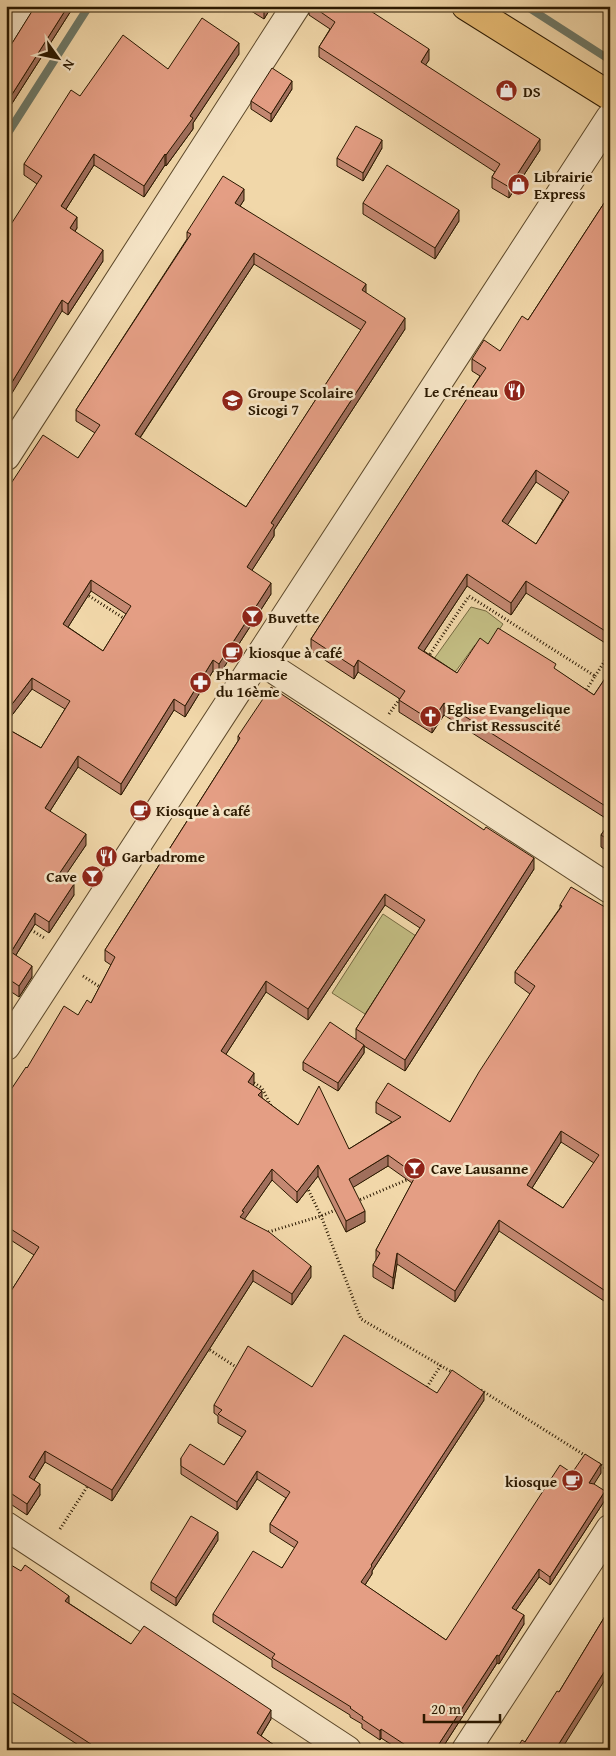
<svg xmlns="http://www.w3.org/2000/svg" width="616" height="1756" font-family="'Gentium Book Plus',serif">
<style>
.green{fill:#c2bc82;stroke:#766a41}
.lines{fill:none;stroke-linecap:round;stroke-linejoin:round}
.stream{stroke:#6e7968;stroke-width:8}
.minor-casing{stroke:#5c482a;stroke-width:30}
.major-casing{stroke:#2a1800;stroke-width:30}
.path{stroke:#2a1800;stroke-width:3;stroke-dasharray:1 2.5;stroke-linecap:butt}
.minor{stroke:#f6e5c7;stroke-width:28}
.major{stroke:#e8bc74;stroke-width:28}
.wall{fill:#c48872;stroke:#2a1800;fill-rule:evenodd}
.shaded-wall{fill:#a06f5c;stroke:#2a1800}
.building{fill:#e49e84;stroke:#2a1800;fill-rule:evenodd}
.labels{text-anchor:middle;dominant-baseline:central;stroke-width:5;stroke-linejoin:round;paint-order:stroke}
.poi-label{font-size:15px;font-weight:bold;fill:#2a1800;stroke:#f6e5c7;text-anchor:start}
</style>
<rect width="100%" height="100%" fill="#f1d7a9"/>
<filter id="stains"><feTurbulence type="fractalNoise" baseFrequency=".004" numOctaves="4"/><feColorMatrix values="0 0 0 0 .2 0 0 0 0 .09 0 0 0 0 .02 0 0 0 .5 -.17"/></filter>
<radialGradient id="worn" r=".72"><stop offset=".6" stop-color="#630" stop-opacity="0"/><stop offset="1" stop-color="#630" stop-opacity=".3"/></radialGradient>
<g class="green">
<path d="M471,607L486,611L503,624L486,650L475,645L453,675L431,663Z"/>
<path d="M383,914L416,936L365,1014L332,993Z"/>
</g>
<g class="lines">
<g class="stream">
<path d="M526,6L610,60"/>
<path d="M6,136L89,6"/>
</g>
<defs>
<g id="minor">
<path d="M6,29L21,6"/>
<path d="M6,456L296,6"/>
<path d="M258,659L610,889"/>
<path d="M6,1046L610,118"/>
<path d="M6,1526L347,1750"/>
<path d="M466,1750L610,1529"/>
</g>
<path id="major" d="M466,6L610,96"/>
</defs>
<use href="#minor" class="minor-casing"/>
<use href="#major" class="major-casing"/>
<g class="path">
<path d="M86,594L125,619"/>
<path d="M428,657L469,596L595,676L585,692"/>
<path d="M595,676L610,653"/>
<path d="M389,714L401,697"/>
<path d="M28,928L46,939"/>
<path d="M83,976L103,989"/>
<path d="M251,1081L262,1088L271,1106"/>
<path d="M307,1187L321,1216L361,1319L455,1374"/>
<path d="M357,1201L409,1179"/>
<path d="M265,1233L321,1216L338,1209"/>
<path d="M207,1348L239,1369"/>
<path d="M425,1390L441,1365"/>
<path d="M481,1390L586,1456"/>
<path d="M598,1463L610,1471"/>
<path d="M60,1529L89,1484"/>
</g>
<use href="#minor" class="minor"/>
<use href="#major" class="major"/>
</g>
<g class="wall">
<path d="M33,6H74L11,105L6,102V53L33,10Z"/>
<path d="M243,6H272L264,19Z"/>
<path d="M309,6H363L429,60L425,65L540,150L509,198L492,188V177L495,172L319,57V47L330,29L309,15Z"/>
<path d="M239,54L193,123V129L166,166L165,165L144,197L94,165L66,209L77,228L75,231L103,261L68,315L62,311L37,184L24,175V164L80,96L168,69Z"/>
<path d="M292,89L271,122L251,109V101Z"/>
<path d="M382,148L363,181L337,166V158Z"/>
<path d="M610,194V646L526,593L511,615L467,586L424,651L457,673L488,644L556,670L594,695L610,671V821L444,715L432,733L399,712V700L400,699L358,672L354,679L311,651V639L471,393V390L480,376L472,371V359L500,351L528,320ZM536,482L563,500L536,544L507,525Z"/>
<path d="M244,200L240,206L366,293L405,329L274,530V536L252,570L271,594L219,675L213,671L185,717L174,710L121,795L78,767L50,811L86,845L64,877L74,895L49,933L35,924L16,955L32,977L19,997L7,989L6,991V728L41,748L65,709L32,689L6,723V491L78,458L95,433L76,421V410L187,239V232ZM254,264L361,330L246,507L140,438ZM91,591L126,614L103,651L68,627Z"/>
<path d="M363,203L459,221L435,259L363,214Z"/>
<path d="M238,736L534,869L405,1071L364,1046V1053L338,1091L303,1070V1062L356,1039V1029L420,928L385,905L308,1020L266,992L226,1054L254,1084L253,1085L262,1098L298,1125L349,1149L392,1122L376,1113V1102L450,1122L530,994L515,983V972L560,908V905L610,910V1305L499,1231L455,1302L397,1264L393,1289L373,1277V1265L376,1260V1250L412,1183L388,1166L353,1187L365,1222L346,1232L318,1176L297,1203L272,1180L244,1219L311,1277L292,1305L253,1281L112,1501L45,1462L34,1480L40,1495L27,1515L6,1501V1299L34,1255L6,1237V1097L27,1068L78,1015L91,1003L111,965L105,961V950L238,741ZM561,1142L594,1163L563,1208L532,1188Z"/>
<path d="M610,822V853L601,847V835Z"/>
<path d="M312,1387L437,1393L484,1400L372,1571V1574L365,1585L446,1640L572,1473H601L593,1484L605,1500L550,1585L539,1577L516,1610L524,1624L499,1664L497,1663L441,1750H400L381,1738L380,1740L362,1728V1724L350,1717V1715L272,1667V1660L213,1622V1614L282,1568L295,1548L270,1532V1524L286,1498L257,1479L237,1510L181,1474V1458L224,1465L242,1437L218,1423V1416L214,1413V1405Z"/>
<path d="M218,1540L176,1606L151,1590V1582Z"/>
<path d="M6,1562L131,1644L271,1719L261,1736L281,1750H86L6,1698Z"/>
<path d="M610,1608V1680L606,1678L525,1742L559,1692Z"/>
</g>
<g class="shaded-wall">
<path d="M68,6H74L11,105V96Z"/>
<path d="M265,6H272L264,19V9Z"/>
<path d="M239,43V54L193,123V129L166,166V155L190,116Z"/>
<path d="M429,49V60L421,72V62Z"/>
<path d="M292,81V89L271,122V114Z"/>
<path d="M540,139V150L509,198V187Z"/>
<path d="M382,140V148L363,181V173Z"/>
<path d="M94,154V165L61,217V206Z"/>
<path d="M165,154V165L144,197V186Z"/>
<path d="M244,189V200L235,214V203Z"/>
<path d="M459,210V221L435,259V248Z"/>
<path d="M77,217V228L70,239V228Z"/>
<path d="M103,250V261L68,315V304Z"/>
<path d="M254,253V264L135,445V434Z"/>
<path d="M366,284V295L362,290Z"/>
<path d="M62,300V311L6,403V392Z"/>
<path d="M405,318V329L274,530V536L247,578V567L271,523Z"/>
<path d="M536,470V482L502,533V521Z"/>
<path d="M467,574V586L418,660V648Z"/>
<path d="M91,580V591L63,635V624Z"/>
<path d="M526,581V593L511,615V603Z"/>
<path d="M271,583V594L219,675V664Z"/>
<path d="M213,660V671L185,717V706Z"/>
<path d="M358,660V672L354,679V667Z"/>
<path d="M32,678V689L6,723V712Z"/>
<path d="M174,699V710L121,795V784Z"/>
<path d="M444,703V715L432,733V721Z"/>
<path d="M78,756V767L45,819V808Z"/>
<path d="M86,834V845L59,885V874Z"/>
<path d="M534,858V869L405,1071V1060Z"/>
<path d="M74,884V895L49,933V922Z"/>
<path d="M385,894V905L308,1020V1009Z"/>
<path d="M35,913V924L11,963V952Z"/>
<path d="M32,966V977L19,997V986Z"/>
<path d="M266,981V992L221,1062V1051Z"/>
<path d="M364,1045V1053L338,1091V1083Z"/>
<path d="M254,1073V1084L248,1093V1082Z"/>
<path d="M262,1091V1102L258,1095Z"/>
<path d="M561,1131V1142L527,1196V1185Z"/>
<path d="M388,1155V1166L349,1190V1179Z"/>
<path d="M318,1165V1176L297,1203V1192Z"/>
<path d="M272,1169V1180L244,1220L240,1217L242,1211Z"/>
<path d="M365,1211V1222L346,1232V1221Z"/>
<path d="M499,1220V1231L455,1302V1291Z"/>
<path d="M397,1253V1264L393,1289V1278Z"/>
<path d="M311,1266V1277L292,1305V1294Z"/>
<path d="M253,1270V1281L112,1501V1490Z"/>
<path d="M484,1392V1400L372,1571V1574L361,1591V1582L371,1565Z"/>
<path d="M45,1451V1462L29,1488V1477Z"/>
<path d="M601,1464V1473L589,1492V1483Z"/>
<path d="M257,1471V1479L237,1510V1502Z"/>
<path d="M40,1484V1495L27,1515V1504Z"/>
<path d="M605,1491V1500L550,1585V1577Z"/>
<path d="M218,1532V1540L176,1606V1598Z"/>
<path d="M539,1569V1577L512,1616V1608Z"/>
<path d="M69,1596V1605L65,1601Z"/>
<path d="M524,1615V1624L499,1664V1656Z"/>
<path d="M497,1655V1663L441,1750H435Z"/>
<path d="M606,1669V1678L561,1750H555Z"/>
<path d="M271,1710V1719L257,1742V1733Z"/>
<path d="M381,1729V1738L380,1740V1731Z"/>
</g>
<g class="building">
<path d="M33,6H68L11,96L6,93V53L34,8L33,7Z"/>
<path d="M312,6H363L429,49L421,62L540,139L509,187L492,177L500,164L319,47L335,22Z"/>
<path d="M202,18L239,43L190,116L193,118L166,155L165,154L144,186L94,154L61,206L77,217L70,228L103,250L68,304L62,300L6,392V232L42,176L24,164L71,90L80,96L123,35L168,69Z"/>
<path d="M272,68L292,81L271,114L251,101Z"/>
<path d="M356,126L382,140L363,173L337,158Z"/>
<path d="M387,165L459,210L435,248L363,203Z"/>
<path d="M223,176L244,189L235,203L366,284L362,290L405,318L271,523L274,525L247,567L271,583L219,664L213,660L185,706L174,699L121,784L78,756L45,808L86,834L59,874L74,884L49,922L35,913L11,952L32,966L19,986L7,978L6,980V728L41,748L70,701L32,678L6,712V491L43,435L78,458L100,425L76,410L191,234L187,232ZM254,253L366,322L246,507L135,434ZM91,580L131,606L103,651L63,624Z"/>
<path d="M610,194V634L526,581L511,603L467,574L418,648L457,673L480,638L488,644L498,628L556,664L554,668L594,695L610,671V809L444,703L432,721L399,700L405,691L358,660L354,667L311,639L472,391L471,390L486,368L472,359L484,340L500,351L522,316L528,320ZM536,470L569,492L536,544L502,521Z"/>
<path d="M271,687L484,830L486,827L534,858L405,1060L356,1029L425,920L385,894L308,1009L266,981L221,1051L254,1073L248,1082L262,1091L258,1095L298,1125L319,1086L349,1149L401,1117L376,1102L388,1083L450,1122L479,1072L535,986L515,972L562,906L560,905L571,887L610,910V1294L499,1220L455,1291L397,1253L393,1278L373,1265L380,1253L376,1250L416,1175L388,1155L349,1179L365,1211L346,1221L318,1165L297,1192L272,1169L242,1211L244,1212L240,1217L269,1232L311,1266L292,1294L253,1270L112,1490L45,1451L29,1477L40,1484L27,1504L6,1490V1299L39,1247L6,1226V1097L26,1067L27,1068L64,1006L78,1015L87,1000L91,1003L115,957L105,950L240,738L238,736ZM561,1131L599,1155L563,1208L527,1185Z"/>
<path d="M610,822V841L601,835Z"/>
<path d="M330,1022L364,1045L338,1083L303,1062Z"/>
<path d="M344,1335L437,1393L452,1370L484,1392L371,1565L372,1566L361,1582L446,1640L560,1465L572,1473L585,1454L601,1464L589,1483L594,1484L605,1491L550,1577L539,1569L512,1608L524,1615L499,1656L497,1655L435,1750L429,1746L426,1750H413L381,1729L380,1731L362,1719L363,1717L350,1708L351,1707L272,1658L275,1654L213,1614L253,1551L282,1568L298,1542L270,1524L290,1492L257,1471L237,1502L181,1466V1458L190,1444L224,1465L246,1431L218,1414L222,1410L214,1405L248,1346L312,1387Z"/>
<path d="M191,1516L218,1532L176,1598L151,1582Z"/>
<path d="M6,1562L21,1571L25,1565L69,1596L65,1601L131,1644L144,1626L271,1710L257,1733L281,1750H100L6,1689Z"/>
<path d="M610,1608V1671L606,1669L555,1750H516L522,1740L525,1742L557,1691L559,1692Z"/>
</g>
<defs>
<symbol id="shop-disc" viewBox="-11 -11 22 22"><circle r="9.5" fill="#8f2418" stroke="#f6e5c7"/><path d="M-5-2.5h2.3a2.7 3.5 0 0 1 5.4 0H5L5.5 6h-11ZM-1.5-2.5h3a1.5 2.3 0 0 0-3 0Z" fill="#fff"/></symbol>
<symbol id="restaurant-disc" viewBox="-11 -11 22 22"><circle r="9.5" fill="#8f2418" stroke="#f6e5c7"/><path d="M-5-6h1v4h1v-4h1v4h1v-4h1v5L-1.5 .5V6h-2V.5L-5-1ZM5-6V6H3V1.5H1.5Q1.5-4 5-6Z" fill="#fff"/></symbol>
<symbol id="school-disc" viewBox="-11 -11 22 22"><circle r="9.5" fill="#8f2418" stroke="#f6e5c7"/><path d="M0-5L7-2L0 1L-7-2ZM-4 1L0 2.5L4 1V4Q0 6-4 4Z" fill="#fff"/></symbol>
<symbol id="bar-disc" viewBox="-11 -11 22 22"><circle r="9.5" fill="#8f2418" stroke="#f6e5c7"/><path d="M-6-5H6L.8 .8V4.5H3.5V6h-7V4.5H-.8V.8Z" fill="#fff"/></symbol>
<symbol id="cafe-disc" viewBox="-11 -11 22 22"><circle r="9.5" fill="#8f2418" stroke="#f6e5c7"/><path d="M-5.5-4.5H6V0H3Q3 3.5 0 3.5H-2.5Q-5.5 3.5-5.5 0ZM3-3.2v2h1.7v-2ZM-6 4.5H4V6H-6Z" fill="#fff"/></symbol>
<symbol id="pharmacy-disc" viewBox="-11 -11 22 22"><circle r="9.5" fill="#8f2418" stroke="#f6e5c7"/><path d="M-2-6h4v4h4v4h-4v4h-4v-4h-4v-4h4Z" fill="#fff"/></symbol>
<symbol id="church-disc" viewBox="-11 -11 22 22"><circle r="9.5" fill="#8f2418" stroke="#f6e5c7"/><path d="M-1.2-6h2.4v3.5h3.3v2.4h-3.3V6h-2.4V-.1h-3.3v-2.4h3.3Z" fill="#fff"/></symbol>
</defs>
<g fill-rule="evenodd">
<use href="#shop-disc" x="494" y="78" width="25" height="25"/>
<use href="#shop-disc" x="506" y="172" width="25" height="25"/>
<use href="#restaurant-disc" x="502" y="378" width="25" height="25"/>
<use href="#school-disc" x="220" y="388" width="25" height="25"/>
<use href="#bar-disc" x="240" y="604" width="25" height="25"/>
<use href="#cafe-disc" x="220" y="640" width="25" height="25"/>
<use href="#pharmacy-disc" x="188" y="670" width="25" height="25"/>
<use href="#church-disc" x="418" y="704" width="25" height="25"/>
<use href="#cafe-disc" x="128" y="798" width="25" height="25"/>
<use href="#restaurant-disc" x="94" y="844" width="25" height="25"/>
<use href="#bar-disc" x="80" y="864" width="25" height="25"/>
<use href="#bar-disc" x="402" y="1156" width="25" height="25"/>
<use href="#cafe-disc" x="560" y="1468" width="25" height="25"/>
</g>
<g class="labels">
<g class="poi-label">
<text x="523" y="91">DS</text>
<text x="534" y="176">Librairie<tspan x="534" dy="17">Express</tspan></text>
<text x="498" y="391" text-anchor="end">Le Créneau</text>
<text x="248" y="392">Groupe Scolaire<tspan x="248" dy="17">Sicogi 7</tspan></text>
<text x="268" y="617">Buvette</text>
<text x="249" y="652">kiosque à café</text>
<text x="216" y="674">Pharmacie<tspan x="216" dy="17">du 16ème</tspan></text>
<text x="447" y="708">Eglise Evangelique<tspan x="447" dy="17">Christ Ressuscité</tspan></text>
<text x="156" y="810">Kiosque à café</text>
<text x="122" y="856">Garbadrome</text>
<text x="77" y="876" text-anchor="end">Cave</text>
<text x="431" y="1168">Cave Lausanne</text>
<text x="557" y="1481" text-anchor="end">kiosque</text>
</g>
</g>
<rect width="616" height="1756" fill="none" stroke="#f1d7a9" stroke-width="25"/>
<rect x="8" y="8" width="601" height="1741" fill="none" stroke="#2a1800" stroke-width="2.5"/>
<rect x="12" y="12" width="591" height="1731" fill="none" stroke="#2a1800"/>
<g transform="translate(58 58) rotate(123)" stroke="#f6e5c7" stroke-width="4" paint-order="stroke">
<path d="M0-4L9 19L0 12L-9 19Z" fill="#2a1800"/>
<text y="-8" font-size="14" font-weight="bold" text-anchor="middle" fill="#2a1800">N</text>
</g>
<path d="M424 1714v8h76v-8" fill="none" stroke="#2a1800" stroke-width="2.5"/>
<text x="431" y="1714" font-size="15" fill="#2a1800" stroke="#f6e5c7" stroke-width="4" paint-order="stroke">20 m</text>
<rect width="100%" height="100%" filter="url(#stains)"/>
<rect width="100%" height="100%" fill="url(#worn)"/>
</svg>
